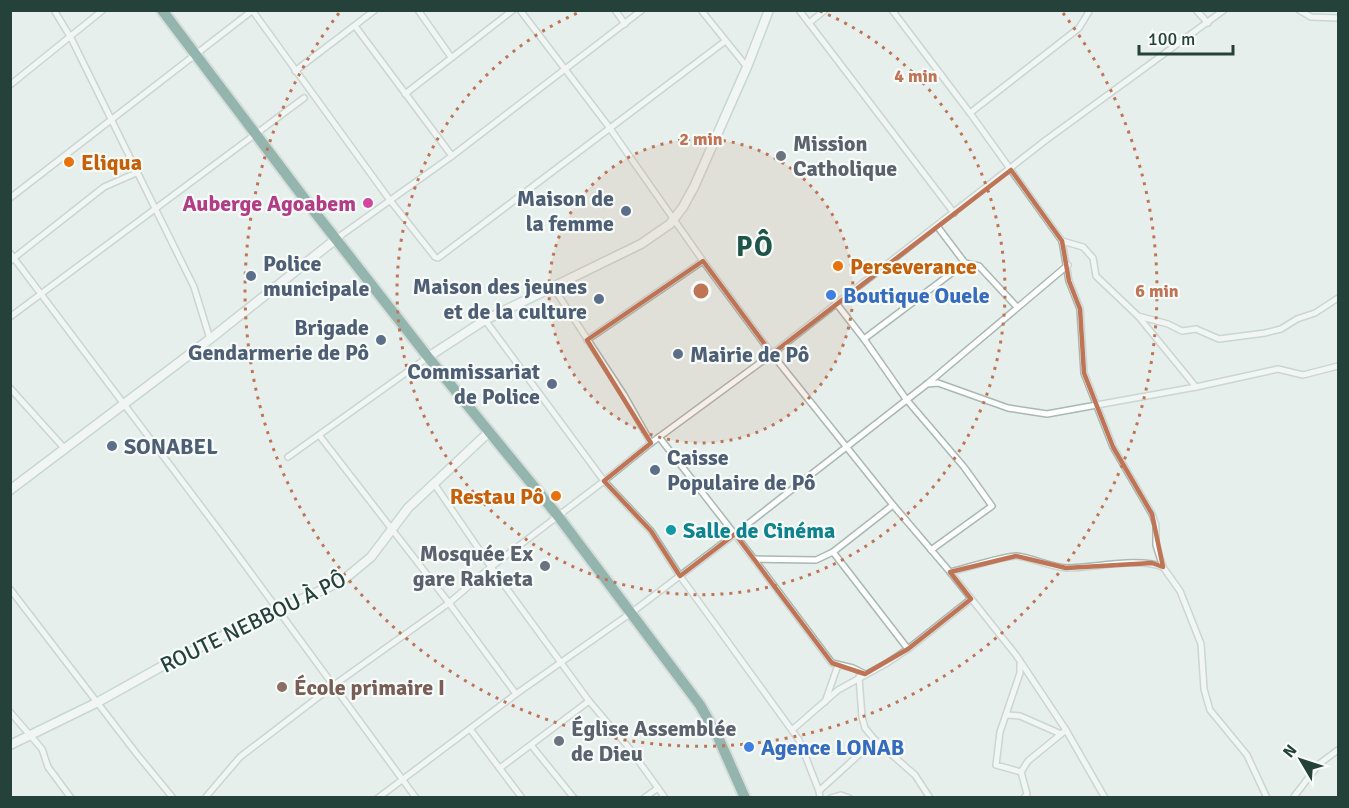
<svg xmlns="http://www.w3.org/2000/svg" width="1349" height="808" font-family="Signika,sans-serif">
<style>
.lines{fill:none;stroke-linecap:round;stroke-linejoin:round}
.street-casing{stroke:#a8b8b2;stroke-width:8}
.secondary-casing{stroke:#a4bbb3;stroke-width:11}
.highway-casing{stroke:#c2cac8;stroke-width:14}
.street{stroke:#fff;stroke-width:5}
.secondary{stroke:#fff;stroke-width:8}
.highway{stroke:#2f6f62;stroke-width:10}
.marked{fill:none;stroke:#c07456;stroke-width:4.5;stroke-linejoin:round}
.ring{fill:none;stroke:#c07456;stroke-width:3;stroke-dasharray:3 6}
.worship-dot{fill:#6b7280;stroke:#f7fbf9;stroke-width:2}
.food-dot{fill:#e8710a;stroke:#f7fbf9;stroke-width:2}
.hotel-dot{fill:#d1479c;stroke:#f7fbf9;stroke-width:2}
.service-dot{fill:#5c6f8a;stroke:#f7fbf9;stroke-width:2}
.shop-dot{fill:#3f7fe0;stroke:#f7fbf9;stroke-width:2}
.culture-dot{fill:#0f9aa8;stroke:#f7fbf9;stroke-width:2}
.education-dot{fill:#8d6e63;stroke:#f7fbf9;stroke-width:2}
.labels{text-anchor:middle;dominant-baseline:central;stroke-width:4.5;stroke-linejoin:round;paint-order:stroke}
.worship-label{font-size:22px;font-weight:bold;fill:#5b616d;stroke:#f7fbf9;text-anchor:start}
.food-label{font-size:22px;font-weight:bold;fill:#c56008;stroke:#f7fbf9;text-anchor:start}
.service-label{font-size:22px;font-weight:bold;fill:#4e5e75;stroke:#f7fbf9;text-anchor:end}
.hotel-label{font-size:22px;font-weight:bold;fill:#b23c85;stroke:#f7fbf9;text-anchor:end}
.shop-label{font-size:22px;font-weight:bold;fill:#366cbe;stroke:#f7fbf9;text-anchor:start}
.culture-label{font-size:22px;font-weight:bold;fill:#0d838f;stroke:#f7fbf9;text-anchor:start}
.street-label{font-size:22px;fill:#24423a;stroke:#f7fbf9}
.education-label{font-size:22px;font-weight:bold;fill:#785e54;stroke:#f7fbf9;text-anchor:start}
.district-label{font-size:28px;font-weight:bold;letter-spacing:1.5px;fill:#1f5548;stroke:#f7fbf9}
.centre{fill:#c07456;stroke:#f7fbf9;stroke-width:3}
.ring-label{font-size:18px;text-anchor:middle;font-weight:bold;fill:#c07456;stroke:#f7fbf9;stroke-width:4.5;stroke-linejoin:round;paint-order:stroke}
</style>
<rect width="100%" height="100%" fill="#e6efeb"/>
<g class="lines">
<defs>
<g id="street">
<path d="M54,10L71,38L194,287L210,339"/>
<path d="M252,10L389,199L435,257L438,258L724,42"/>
<path d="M418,10L451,57"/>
<path d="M520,10L609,127L703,261L772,354L893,505L950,572L1016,655L1066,730L1105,798"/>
<path d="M615,10L625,24"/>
<path d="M701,10L747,67"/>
<path d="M799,10L954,213"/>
<path d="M892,10L970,113L1062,241L1069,281L1080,309L1084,373L1113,447L1152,514L1156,525V545L1163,567L1180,591L1201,644L1204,689L1210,710L1247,755L1267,798"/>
<path d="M1196,10L1208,23"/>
<path d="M1299,10L1311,17L1338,18"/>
<path d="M809,23L825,10"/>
<path d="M355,26L452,156"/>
<path d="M295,71L375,10"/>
<path d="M10,85L103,10"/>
<path d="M405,94L513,10"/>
<path d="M970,113L1079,28L1090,10"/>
<path d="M10,198L253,10"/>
<path d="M937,226L965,263L979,266L1017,307"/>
<path d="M336,239L452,156L642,10"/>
<path d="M1062,241L1083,247L1093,258L1096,276L1138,316L1196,387"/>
<path d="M10,253L231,546L416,798"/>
<path d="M10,261L104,187L136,173"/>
<path d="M553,287L624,395L651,443"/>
<path d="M836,303L864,339L906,399L964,467L992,506L931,550"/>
<path d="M1138,316L1168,324L1182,331L1196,329L1219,339L1265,333L1281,329L1297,319L1315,313L1338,298"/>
<path d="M10,317L304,98"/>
<path d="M485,320L604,481L651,531L680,576L799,740L819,791L820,798"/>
<path d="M864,339L965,263"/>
<path d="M587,340L703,261"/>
<path d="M927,384L938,383L1008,408L1047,414L1196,387L1278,369L1303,375L1338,366"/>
<path d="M10,388L64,448"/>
<path d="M319,435L449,603L516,694"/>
<path d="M659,437L754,559L832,663L853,668L865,674"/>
<path d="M288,457L428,357"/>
<path d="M435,485L491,567L589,701L630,749L665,798"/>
<path d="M833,552L908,649"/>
<path d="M754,559L816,560L833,552L893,505"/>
<path d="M950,572C964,569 1006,555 1017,556C1034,558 1049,567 1067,568C1096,568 1136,557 1163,567"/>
<path d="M10,589L136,753L173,798"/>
<path d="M1020,664V673L1000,732L996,765L1021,772"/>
<path d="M859,677L862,717L865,728L875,740L915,775L930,798"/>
<path d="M825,702L838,665"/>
<path d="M10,712L42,749L48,767L71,798"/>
<path d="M1007,715L1020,716L1061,734"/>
<path d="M470,729L522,798"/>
<path d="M792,730L838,690L887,663L908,649L971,599"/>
<path d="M531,745L574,798"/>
<path d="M500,768L589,701"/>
<path d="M819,791L875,740"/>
<path d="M205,798L240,757L334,685L449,603L491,567L604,481L651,443L772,354L1046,140L1224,10"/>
<path d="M378,798L516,694L631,613L735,534L927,384L1068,265"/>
<path d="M644,798L658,788"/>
<path d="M831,798L841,795L849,798"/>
<path d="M1024,798L1027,794L1021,772L1028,761L1066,730"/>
<path d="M1293,798L1319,764L1338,750"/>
</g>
<g id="secondary">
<path d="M428,357L485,320L641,244L670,224L683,207L694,187L747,67L769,10"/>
<path d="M10,490L210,339L336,239"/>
<path d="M10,745L98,702L166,664L253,621L342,581L371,557L408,508L489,432"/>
</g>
<path id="highway" d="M162,10L310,206L428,357L558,516L700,705L718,737L745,798"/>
</defs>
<use href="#street" class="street-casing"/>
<use href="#secondary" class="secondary-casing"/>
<use href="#highway" class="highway-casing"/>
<use href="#street" class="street"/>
<use href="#secondary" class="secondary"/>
<use href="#highway" class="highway"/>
</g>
<path d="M0 0H1349V808H0ZM1011,170L1062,241L1069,281L1080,309L1084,373L1113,447L1152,514L1163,567L1152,563L1066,568L1016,556L950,572L971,599L908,649L865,674L832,663L735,534L680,576L651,531L604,481L651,443L587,340L703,261L772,354Z" fill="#e6efeb" fill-opacity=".55" fill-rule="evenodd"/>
<path class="marked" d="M1011,170L1062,241L1069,281L1080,309L1084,373L1113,447L1152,514L1163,567L1152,563L1066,568L1016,556L950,572L971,599L908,649L865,674L832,663L735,534L680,576L651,531L604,481L651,443L587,340L703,261L772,354Z"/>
<circle cx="701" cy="291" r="152" fill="#c07456" fill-opacity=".12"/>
<g class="ring">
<circle cx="701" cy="291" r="152"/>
<path d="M820 11A304 304 0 1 1 582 11"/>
<path d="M1063 13A456 456 0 1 1 339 13"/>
</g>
<g class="worship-dot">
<circle cx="781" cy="156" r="6"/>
<circle cx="545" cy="566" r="6"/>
<circle cx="559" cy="741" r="6"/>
</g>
<g class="food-dot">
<circle cx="69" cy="162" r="6"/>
<circle cx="838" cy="266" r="6"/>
<circle cx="556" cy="496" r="6"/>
</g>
<circle class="hotel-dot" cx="368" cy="203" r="6"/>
<g class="service-dot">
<circle cx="626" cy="211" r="6"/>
<circle cx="251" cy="276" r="6"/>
<circle cx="599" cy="299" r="6"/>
<circle cx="381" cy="340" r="6"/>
<circle cx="678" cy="354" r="6"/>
<circle cx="552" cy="384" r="6"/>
<circle cx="112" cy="446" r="6"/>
<circle cx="655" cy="470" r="6"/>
</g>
<g class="shop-dot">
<circle cx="831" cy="295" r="6"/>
<circle cx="749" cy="747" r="6"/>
</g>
<circle class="culture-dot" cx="671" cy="530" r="6"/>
<circle class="education-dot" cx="282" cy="687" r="6"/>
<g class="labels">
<g class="worship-label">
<text x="793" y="143">Mission<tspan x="793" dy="25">Catholique</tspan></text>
<text x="533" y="553" text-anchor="end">Mosquée Ex<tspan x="533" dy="25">gare Rakieta</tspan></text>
<text x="571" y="728">Église Assemblée<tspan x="571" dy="25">de Dieu</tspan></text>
</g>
<g class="food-label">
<text x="81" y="162">Eliqua</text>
<text x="850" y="266">Perseverance</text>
<text x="544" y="496" text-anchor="end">Restau Pô</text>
</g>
<g class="service-label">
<text x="614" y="198">Maison de<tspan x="614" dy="25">la femme</tspan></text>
<text x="263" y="263" text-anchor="start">Police<tspan x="263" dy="25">municipale</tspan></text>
<text x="587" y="286">Maison des jeunes<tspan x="587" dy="25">et de la culture</tspan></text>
<text x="369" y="327">Brigade<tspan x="369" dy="25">Gendarmerie de Pô</tspan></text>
<text x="690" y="354" text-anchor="start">Mairie de Pô</text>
<text x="540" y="371">Commissariat<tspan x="540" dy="25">de Police</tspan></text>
<text x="124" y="446" text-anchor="start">SONABEL</text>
<text x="667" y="457" text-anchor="start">Caisse<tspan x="667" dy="25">Populaire de Pô</tspan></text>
</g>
<g class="hotel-label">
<text x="356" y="203">Auberge Agoabem</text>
</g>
<g class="shop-label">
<text x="843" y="295">Boutique Ouele</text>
<text x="761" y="747">Agence LONAB</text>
</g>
<g class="culture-label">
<text x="683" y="530">Salle de Cinéma</text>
</g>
<g class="street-label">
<text transform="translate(253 622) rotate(-26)">ROUTE NEBBOU À PÔ</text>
</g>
<g class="education-label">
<text x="294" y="687">École primaire I</text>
</g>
<g class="district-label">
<text x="755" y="247">PÔ</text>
</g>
</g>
<circle cx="701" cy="291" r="9" class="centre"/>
<g class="ring-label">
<text x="916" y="82">4 min</text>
<text x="701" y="145">2 min</text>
<text x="1157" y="297">6 min</text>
</g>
<rect width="1349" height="808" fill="none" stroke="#24423a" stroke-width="24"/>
<g transform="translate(1301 760) rotate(309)" stroke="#f7fbf9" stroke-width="4.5" paint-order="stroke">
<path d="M0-4.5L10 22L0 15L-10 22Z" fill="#24423a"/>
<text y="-9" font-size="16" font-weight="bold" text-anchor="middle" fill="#24423a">N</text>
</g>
<path d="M1139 45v9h94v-9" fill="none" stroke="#24423a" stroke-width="3"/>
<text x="1148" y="45" font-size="18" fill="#24423a" stroke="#f7fbf9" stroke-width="4.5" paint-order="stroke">100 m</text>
</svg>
